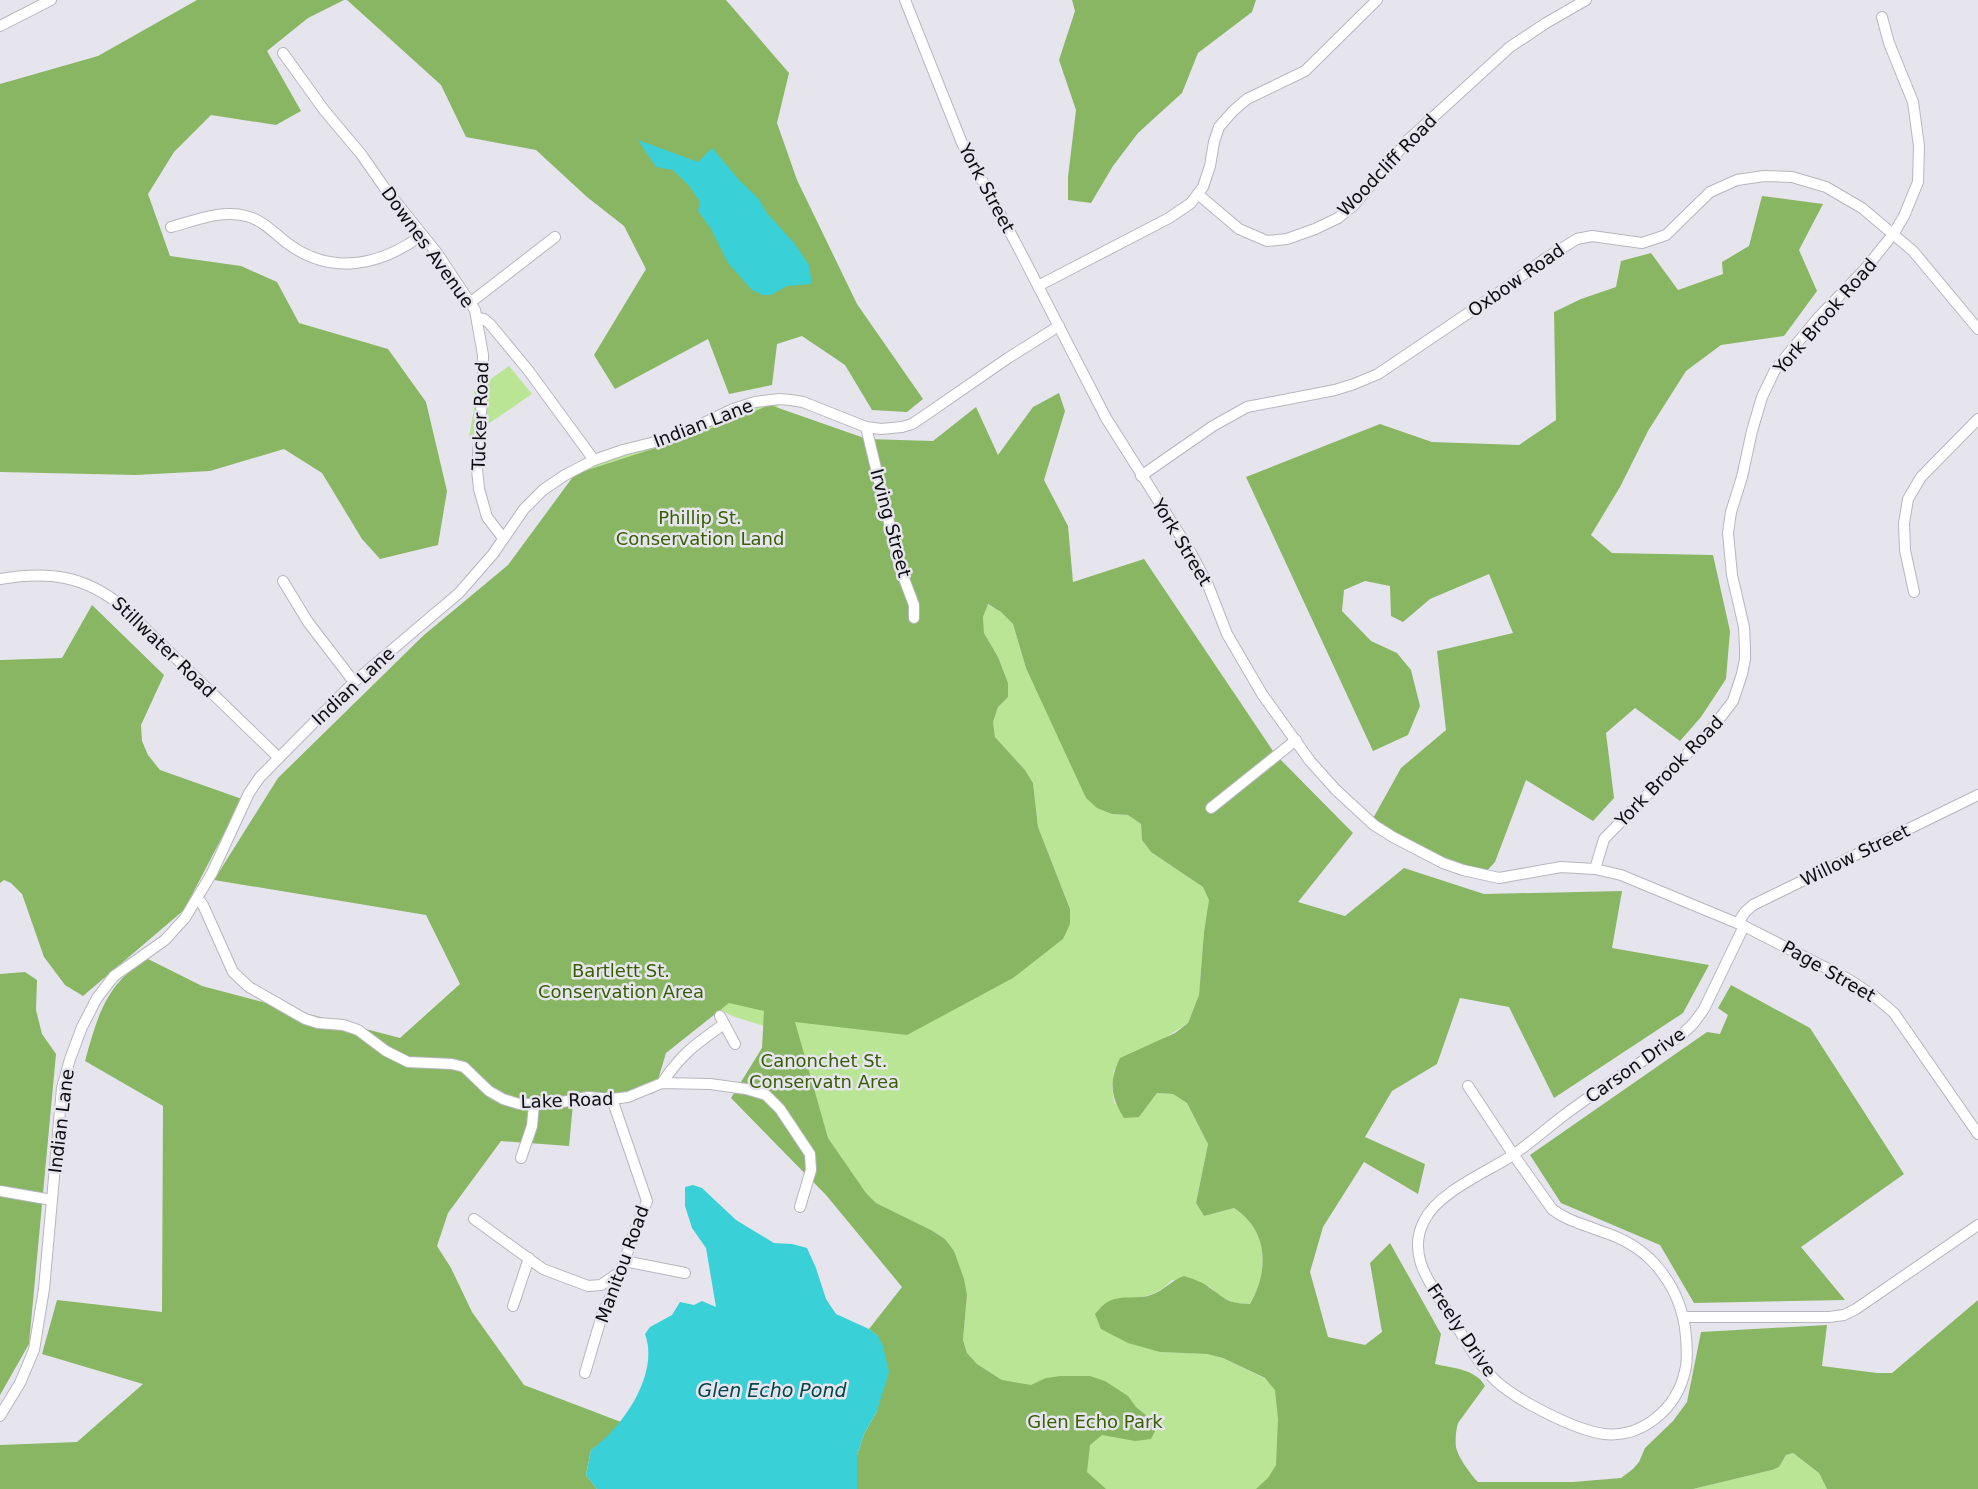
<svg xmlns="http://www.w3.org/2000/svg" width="1978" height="1489" font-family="'DejaVu Sans',sans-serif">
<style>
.green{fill:#b9e595}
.forest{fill:#89b663}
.water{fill:#39d0d8}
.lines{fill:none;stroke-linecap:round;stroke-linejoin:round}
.minor-casing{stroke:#b7b6bf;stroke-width:12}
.minor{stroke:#fff;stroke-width:10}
.labels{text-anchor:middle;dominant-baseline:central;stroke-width:5;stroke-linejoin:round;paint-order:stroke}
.street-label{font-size:18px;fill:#0c0c0f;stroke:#e6e5ee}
.park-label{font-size:18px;fill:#375e00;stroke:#e6e5ee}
.water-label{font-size:19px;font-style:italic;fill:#004549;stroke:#e6e5ee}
</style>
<rect width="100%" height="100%" fill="#e6e5ee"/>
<g class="green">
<path d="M509,366L532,394L469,437L475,403L474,391Z"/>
<path d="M777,403L810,596L1070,909L1038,827L1033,783L1025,770L995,737L993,722L998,707L1008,697V684L998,657L984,633L983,617L987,604L1001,612L1013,624L1026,668L1112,814L1128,815L1141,824L1142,840L1151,852L1203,887L1210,900L1204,932L1199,995L1188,1023L1114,1070L1112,1087L1114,1103L1139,1117L1157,1093L1173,1094L1187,1103L1208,1144L1196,1203L1204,1216L1234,1208C1269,1231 1269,1271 1250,1304L1234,1303L1221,1297L1210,1287L1172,1280C1155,1298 1142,1297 1119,1299L1160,1352L1207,1354L1223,1358L1264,1378L1412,1489H889L1002,1380L977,1364L967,1353L963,1340L967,1295L945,1239L931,1230L876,1203L866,1194L828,1138L774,1029L735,1017L718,1009L629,613L571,469L645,445L723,411Z"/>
<path d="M1793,1453L1819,1473L1827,1489H1693L1772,1470L1779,1467L1786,1455Z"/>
</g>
<g class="forest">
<path d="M197,0H344L308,18L267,51L301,111L276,125L211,115L174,152L148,194L170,256L241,266L277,282L299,323L388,349L426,402L447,491L438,545L380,559L362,539L322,473L284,449L210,471L136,475L0,472V84L98,56Z"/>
<path d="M347,0H726L789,73L777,123L797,180L857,304L923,399L907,412L872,410L845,365L802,336L777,344L772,385L729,394L708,339L615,389L594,355L646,269L624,226L587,197L536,150L466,137L441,85Z"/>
<path d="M1072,0H1256L1252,12L1198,53L1182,93L1138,133L1113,166L1091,203L1068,200V177L1076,110L1059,60L1075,11Z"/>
<path d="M1762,196L1823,204L1799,250L1817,291L1784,336L1721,345L1686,371L1648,431L1620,487L1591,535L1612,553L1713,555L1730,631L1726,679L1701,717L1680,741L1635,708L1606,733L1614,798L1593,821L1526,780L1495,862L1483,875L1463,870L1371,822L1401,768L1446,730L1437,651L1513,633L1489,574L1430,599L1403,622L1391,616L1390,586L1365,581L1344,590L1342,611L1371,641L1397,653L1411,670L1420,706L1408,735L1373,751L1246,477L1380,424L1432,442L1519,445L1556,420L1554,312L1581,299L1616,287L1621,261L1651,253L1678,290L1723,274L1722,262L1749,246Z"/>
<path d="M1059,393L1065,411L1044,480L1068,526L1073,582L1144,559L1275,754L1353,833L1298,902L1345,916L1404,868L1484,894L1622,891L1612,948L1709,965L1683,1013L1554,1098L1509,1007L1460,998L1437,1064L1392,1091L1365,1137L1425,1164L1418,1194L1364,1162L1323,1227L1310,1272L1328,1337L1365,1345L1382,1332L1370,1263L1390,1243L1441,1334L1435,1364C1452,1368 1476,1369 1485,1386L1458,1423C1456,1430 1455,1440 1456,1447C1458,1457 1471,1475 1478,1482H1573L1621,1478L1633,1469L1639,1462L1645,1448L1673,1421L1687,1402L1701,1332L1827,1325L1822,1366L1877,1373H1892L1978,1300V1489H1827L1819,1473L1793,1453L1786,1455L1779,1467L1772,1470L1693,1489H1256L1268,1478L1276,1465L1278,1419L1275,1390L1265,1378L1223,1358L1207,1354L1160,1352L1128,1343L1101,1329L1095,1314C1098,1311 1102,1305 1106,1303C1119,1294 1137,1300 1151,1295C1165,1290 1170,1281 1184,1276C1193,1279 1203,1282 1210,1288C1227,1300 1227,1303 1250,1304C1269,1271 1269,1231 1234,1208L1204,1216L1196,1203L1208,1144L1187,1103L1173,1094L1157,1093L1139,1117L1124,1118C1110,1096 1109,1081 1120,1058L1175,1033L1188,1023L1199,995L1204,932L1209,900L1203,887L1151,852L1142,840L1141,824L1128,815L1112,814L1097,808L1086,798L1026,668L1013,624L1001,612L988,604L983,617L984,633L998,657L1008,683V697L998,707L993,722L995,737L1025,770L1033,783L1038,827L1070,909V924L1063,939L1013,978L907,1035L795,1022L828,1138L866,1193L876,1203L931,1230L945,1239L954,1251L964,1279L967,1295L963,1340L967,1353L977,1364L1002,1380L1031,1385L1046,1378L1061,1376H1090L1105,1381L1128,1396L1136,1407L1158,1425L1151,1439L1135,1441L1102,1435L1090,1445L1087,1472L1106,1489H857V1455L864,1434L877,1411L878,1336L869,1329L902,1287L826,1195L731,1098L762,1048L764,1011L729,1003L666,1053L654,1093L608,1106L573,1104L569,1146L501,1141L448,1213L437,1246L451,1268L472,1312L524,1385L621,1422L605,1440L591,1450L586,1475L597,1489H0V1445L77,1442L143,1384L42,1354L57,1300L162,1312L163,1106L85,1061C97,1018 106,982 148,959L202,986L400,1038L460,984L426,915L214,880L278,778L424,635L508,565L575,474L687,438L770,405L867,439L933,441L976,407L998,455L1033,407Z"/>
<path d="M92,605L164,675L141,725L142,741L148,755L160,770L242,799L184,910L83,996L65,985L44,957L22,894L11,883L4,880L0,883V660L62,658Z"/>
<path d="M25,972L37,980L36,1010L42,1034L56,1054L29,1344L0,1395V974Z"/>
<path d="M1731,985L1810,1028L1904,1174L1801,1247L1845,1300L1694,1303L1660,1245L1561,1203L1530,1155L1707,1032L1720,1034L1728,1015L1718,1008Z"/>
</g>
<g class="water">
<path d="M638,140L698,162L712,148L740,181L758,198L767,213L794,243L809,265L812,284L787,286L771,295H763L752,290L728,263L711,229L698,211L700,202L690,187L673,170L656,167Z"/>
<path d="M693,1185L702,1188L736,1220L774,1243L792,1244L807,1248L816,1268L826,1299L836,1314L869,1329L878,1336L883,1346L889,1372L877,1411L864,1434L857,1455V1489H597L586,1475L591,1450C622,1428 660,1374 645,1334L650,1327L672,1315L680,1302L694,1305L702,1301L716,1307L706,1248L692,1228L685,1206V1187Z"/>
</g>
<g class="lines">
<defs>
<g id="minor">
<path d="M905,0L962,143L1020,251L1106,418L1190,551L1208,585L1227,634L1262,694L1310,761L1336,790L1374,825L1393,837L1443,863L1463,870L1499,878L1561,867L1595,869L1621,875L1744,926L1848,979L1874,996L1894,1013L1978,1134"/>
<path d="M0,26L51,0"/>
<path d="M283,53L324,110L361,154L384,187L437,253L475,310L483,355V386L477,469L479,489L487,517L503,538"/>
<path d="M1199,195L1239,229L1267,241L1287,239L1315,229L1338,218L1354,205L1408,140L1510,47L1546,23L1586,0"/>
<path d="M171,227C194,221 222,209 246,216C263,220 274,233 287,243C331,276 380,266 422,235"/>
<path d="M1038,286L1169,218L1191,203L1203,187L1210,166L1214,142L1219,127L1233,111L1247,99L1305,71L1377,0"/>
<path d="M471,302L555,237"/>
<path d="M477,318L484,319L490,324L528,370L594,460"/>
<path d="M866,427L900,568L914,605V618"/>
<path d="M1141,476L1213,426L1247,407L1335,390L1354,384L1378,374L1501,291L1546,258L1577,239L1592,236L1642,243L1666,235L1710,192L1737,180L1764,176L1792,177L1826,187L1862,208L1913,251L1978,329"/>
<path d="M0,579C49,571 84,575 123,607L278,757"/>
<path d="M283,581L308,622L354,682"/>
<path d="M1914,592L1905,550L1904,523L1908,499L1921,477L1978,419"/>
<path d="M1211,808L1296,740"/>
<path d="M1595,869L1604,839L1713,727L1733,701L1742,674L1745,659V648L1744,627L1732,575L1728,533L1731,512L1742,477L1752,431L1762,397L1775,370L1817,319L1866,268L1894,233L1904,216L1918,182L1919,146L1913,102L1889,43L1882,17"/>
<path d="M198,899L203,905L233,972L249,987L305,1019L318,1023L343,1025L358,1030L386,1051L408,1062L452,1064L464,1067L489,1091L503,1099L519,1104H534L557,1103L588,1097L612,1099L628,1097L662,1083L710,1084L746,1089L766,1095L780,1109L810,1154L811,1170L800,1207"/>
<path d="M1738,923L1745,912L1753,905L1978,795"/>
<path d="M720,1016L735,1044"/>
<path d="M662,1083C682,1053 696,1044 724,1024"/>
<path d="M1468,1086L1513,1154L1552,1209C1567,1221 1583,1224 1600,1231C1620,1237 1640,1248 1654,1263C1673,1284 1684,1309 1686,1337C1687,1348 1688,1360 1685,1371C1677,1408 1643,1438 1604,1434C1575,1430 1518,1401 1496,1381C1475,1361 1462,1333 1446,1309C1429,1282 1407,1254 1424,1221C1438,1192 1487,1172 1513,1155C1530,1143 1546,1129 1563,1116C1600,1088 1640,1063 1679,1037L1693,1024L1704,1009L1744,926"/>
<path d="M521,1158L532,1126L534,1104"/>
<path d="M0,1191L52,1200"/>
<path d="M474,1219L543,1269L588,1286L601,1285L620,1272"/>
<path d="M624,1261L685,1273"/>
<path d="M513,1306L529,1258"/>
<path d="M1684,1317H1829L1844,1315L1856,1309L1978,1225"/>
<path d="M585,1373L602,1315L616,1285L637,1225L647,1201L612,1099"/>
<path d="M0,1416L20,1383L34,1350L44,1289L62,1088L70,1059L82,1027L97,998L114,976L165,940L185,918L212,873L249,793L260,777L354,682L459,593L493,554L524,509L543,490L565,475L594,460L623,450L675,437L733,409L755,402L779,399L791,400L803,402L866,427L881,429L902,427L912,424L924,416L1008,358L1059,326"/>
</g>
</defs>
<use href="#minor" class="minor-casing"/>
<use href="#minor" class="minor"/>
</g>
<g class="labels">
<g class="street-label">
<text transform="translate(1387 165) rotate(-46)">Woodcliff Road</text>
<text transform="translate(987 188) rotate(62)">York Street</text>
<text transform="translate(428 247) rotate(54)">Downes Avenue</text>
<text transform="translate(1516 280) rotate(-35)">Oxbow Road</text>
<text transform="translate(1825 316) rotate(-49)">York Brook Road</text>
<text transform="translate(480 416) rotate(-88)">Tucker Road</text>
<text transform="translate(703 423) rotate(-21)">Indian Lane</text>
<text transform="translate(891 523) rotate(75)">Irving Street</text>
<text transform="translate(1182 542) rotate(59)">York Street</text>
<text transform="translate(164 647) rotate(44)">Stillwater Road</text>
<text transform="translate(353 686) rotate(-43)">Indian Lane</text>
<text transform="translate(1669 771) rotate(-46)">York Brook Road</text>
<text transform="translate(1855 855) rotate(-26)">Willow Street</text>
<text transform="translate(1829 971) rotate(30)">Page Street</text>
<text transform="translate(1635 1065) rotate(-35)">Carson Drive</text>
<text transform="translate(567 1100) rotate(-2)">Lake Road</text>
<text transform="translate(61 1121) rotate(-83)">Indian Lane</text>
<text transform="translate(622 1264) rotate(-70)">Manitou Road</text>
<text transform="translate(1462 1330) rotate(56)">Freely Drive</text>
</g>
<g class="park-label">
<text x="700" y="517">Phillip St.<tspan x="700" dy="21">Conservation Land</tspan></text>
<text x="621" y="970">Bartlett St.<tspan x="621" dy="21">Conservation Area</tspan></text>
<text x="824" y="1060">Canonchet St.<tspan x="824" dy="21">Conservatn Area</tspan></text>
<text x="1095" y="1421">Glen Echo Park</text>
</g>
<g class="water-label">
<text x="772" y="1390">Glen Echo Pond</text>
</g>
</g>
</svg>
